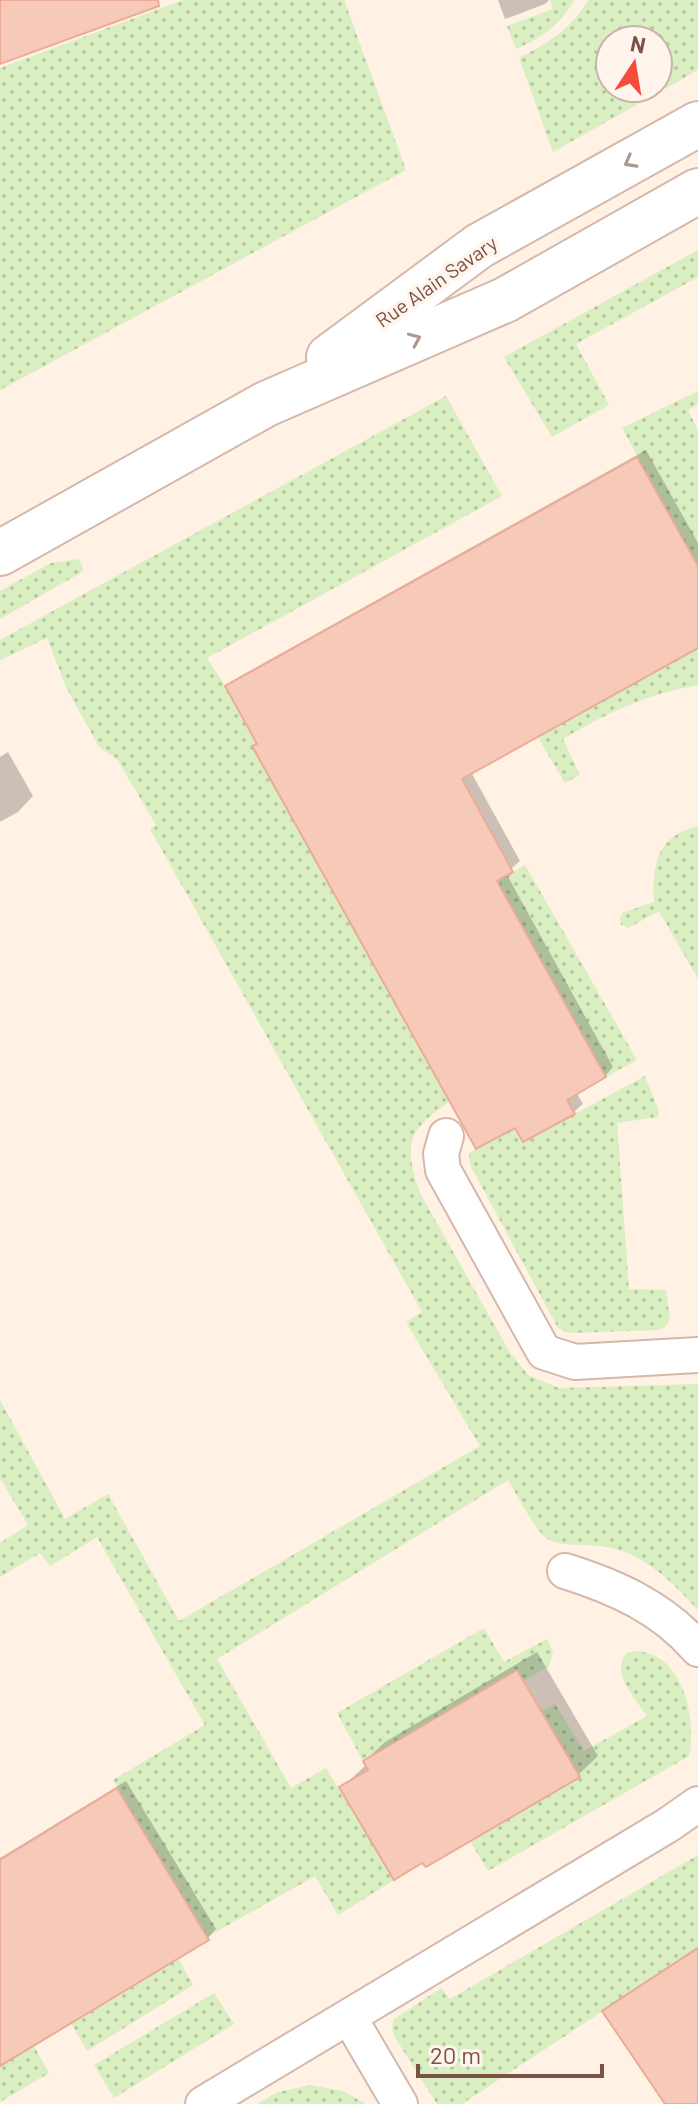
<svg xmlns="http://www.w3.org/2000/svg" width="698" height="2104" font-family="Barlow,sans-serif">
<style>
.grass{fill:url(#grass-dots);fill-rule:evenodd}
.shadow{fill:#0003}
.building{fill:#f7c9b9;stroke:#ebac97;stroke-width:2}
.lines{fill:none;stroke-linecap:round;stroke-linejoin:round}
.service-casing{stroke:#d4b8ab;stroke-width:38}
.tertiary-casing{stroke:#d4b8ab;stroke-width:48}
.service{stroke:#fff;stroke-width:34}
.tertiary{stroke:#fff;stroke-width:44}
.oneway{stroke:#af9790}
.labels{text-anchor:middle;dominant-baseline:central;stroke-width:7;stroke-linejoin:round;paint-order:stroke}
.street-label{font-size:20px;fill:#7a5246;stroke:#fff5ed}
</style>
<defs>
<pattern id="grass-dots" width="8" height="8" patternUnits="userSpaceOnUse" patternTransform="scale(2)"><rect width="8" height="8" fill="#d9eec1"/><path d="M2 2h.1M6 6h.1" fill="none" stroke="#b5c39f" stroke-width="1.8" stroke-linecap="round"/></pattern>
</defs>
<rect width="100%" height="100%" fill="#fff1e4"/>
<g class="grass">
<path d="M183,0H344L406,170L0,390V68Z"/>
<path d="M550,0H574C562,24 540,39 516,49L507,26L553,9Z"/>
<path d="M588,0H698V70L553,152L519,58C548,43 572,29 588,0ZM610,40H658V88H610Z"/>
<path d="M698,250V277L576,344L609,405L552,437L504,357Z"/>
<path d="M698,391V404L688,410L698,431V566L622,428Z"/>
<path d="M446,396L502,496L207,658L225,686L257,744L253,747L449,1102C407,1131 403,1143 420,1193L509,1351L528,1375L559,1388L698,1384V1610C673,1583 645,1554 607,1547C588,1543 562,1548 546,1538C537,1532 515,1492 508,1480L217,1659L291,1788L326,1768L394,1880L338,1915L315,1876L207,1937L113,1780L205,1725L97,1537L50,1566L40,1553L0,1577V1543L28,1525L0,1478V1400L65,1519L108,1494L179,1621L480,1446L406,1322L422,1312L150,829L156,825L117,759L99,747L66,687L47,638L0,660V640Z"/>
<path d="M79,559L83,568L82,572L0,619V591L51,563Z"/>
<path d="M698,648V685C644,695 609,712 563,739L580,775L565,783L538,737Z"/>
<path d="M698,826V979L659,911L628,928L621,925L620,918L622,913L654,902C652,864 657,836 698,826Z"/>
<path d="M525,865L637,1060L606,1077L497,881Z"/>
<path d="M645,1076L659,1112L658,1117L617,1123L629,1289L666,1290L670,1319L664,1328L658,1330L569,1333L558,1328L470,1165L469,1153L515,1128L523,1142Z"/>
<path d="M484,1628L504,1662L547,1639L553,1652L549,1666L524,1681L516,1671L363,1761L337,1713Z"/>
<path d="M635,1651C683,1652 697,1719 689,1756L488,1871L470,1841L579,1777L541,1711L555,1704L584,1751L647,1716C636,1699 610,1673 626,1654Z"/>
<path d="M698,1855V1948L462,2104H437L396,2039L392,2029L393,2020L441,1988L450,1999Z"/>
<path d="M178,1958L193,1985L87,2051L71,2023Z"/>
<path d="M214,1993L234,2024L114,2098L94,2065Z"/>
<path d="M34,2046L49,2073L0,2102V2066Z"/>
<path d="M310,2085L343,2091L366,2104H257L278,2092Z"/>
</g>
<g class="shadow">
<path d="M498,0H549L545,4L505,19Z"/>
<path d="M646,450L698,543V645L471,772L520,861L506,873L613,1067L605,1076L576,1092L583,1104L574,1112L524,1140L258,743L228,686L237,678Z"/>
<path d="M8,752L33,796L18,812L0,822V757Z"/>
<path d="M537,1652L598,1756L578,1775L341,1788L367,1764L365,1761L385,1742Z"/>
<path d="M126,1781L216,1929L208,1938L0,2063V1858Z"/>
<path d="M698,1947V2104H667L605,2011L614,2002Z"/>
</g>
<g class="building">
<path d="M0,0H158L159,6L0,64Z"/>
<path d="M637,457L698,566V648L462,779L513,872L497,881L606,1077L567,1100L575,1114L523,1142L515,1128L476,1149L252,746L257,744L225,686Z"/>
<path d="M517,1670L580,1777L426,1867L422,1863L394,1880L339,1787L368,1770L363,1761Z"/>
<path d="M117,1788L209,1940L0,2066V1860Z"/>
<path d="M698,1948V2104H665L602,2011Z"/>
</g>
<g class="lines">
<defs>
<g id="service">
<path d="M446,1136L441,1154L443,1170L544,1352L575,1362L698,1355"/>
<path d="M565,1571C616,1587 663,1608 698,1649"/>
<path d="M349,2017L400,2104"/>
<path d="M203,2104L668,1825L698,1804"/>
</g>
<g id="tertiary">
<path d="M329,357L479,246L698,124"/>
<path d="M0,553L266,404L505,300L698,191"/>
</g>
</defs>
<use href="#service" class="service-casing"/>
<use href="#tertiary" class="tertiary-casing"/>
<use href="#service" class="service"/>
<use href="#tertiary" class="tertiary"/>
</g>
<defs><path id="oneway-chevron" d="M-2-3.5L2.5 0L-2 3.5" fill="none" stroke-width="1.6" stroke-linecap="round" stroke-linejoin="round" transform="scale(2)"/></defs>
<g class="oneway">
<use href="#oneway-chevron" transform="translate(630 162) rotate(151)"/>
<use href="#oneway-chevron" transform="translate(415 339) rotate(-24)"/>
</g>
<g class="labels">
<g class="street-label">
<text transform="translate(436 281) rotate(-35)">Rue Alain Savary</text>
</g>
</g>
<g transform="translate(634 64) rotate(12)"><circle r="38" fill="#fff5ed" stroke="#cab4aa" stroke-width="2"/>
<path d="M0-6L14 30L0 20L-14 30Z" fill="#f54c3c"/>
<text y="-12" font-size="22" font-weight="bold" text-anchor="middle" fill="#7a5246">N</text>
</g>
<path d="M418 2064v12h184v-12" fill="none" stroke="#7a5246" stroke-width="4"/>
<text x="430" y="2064" font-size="24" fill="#7a5246" stroke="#fff5ed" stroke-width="6" paint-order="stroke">20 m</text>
</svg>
